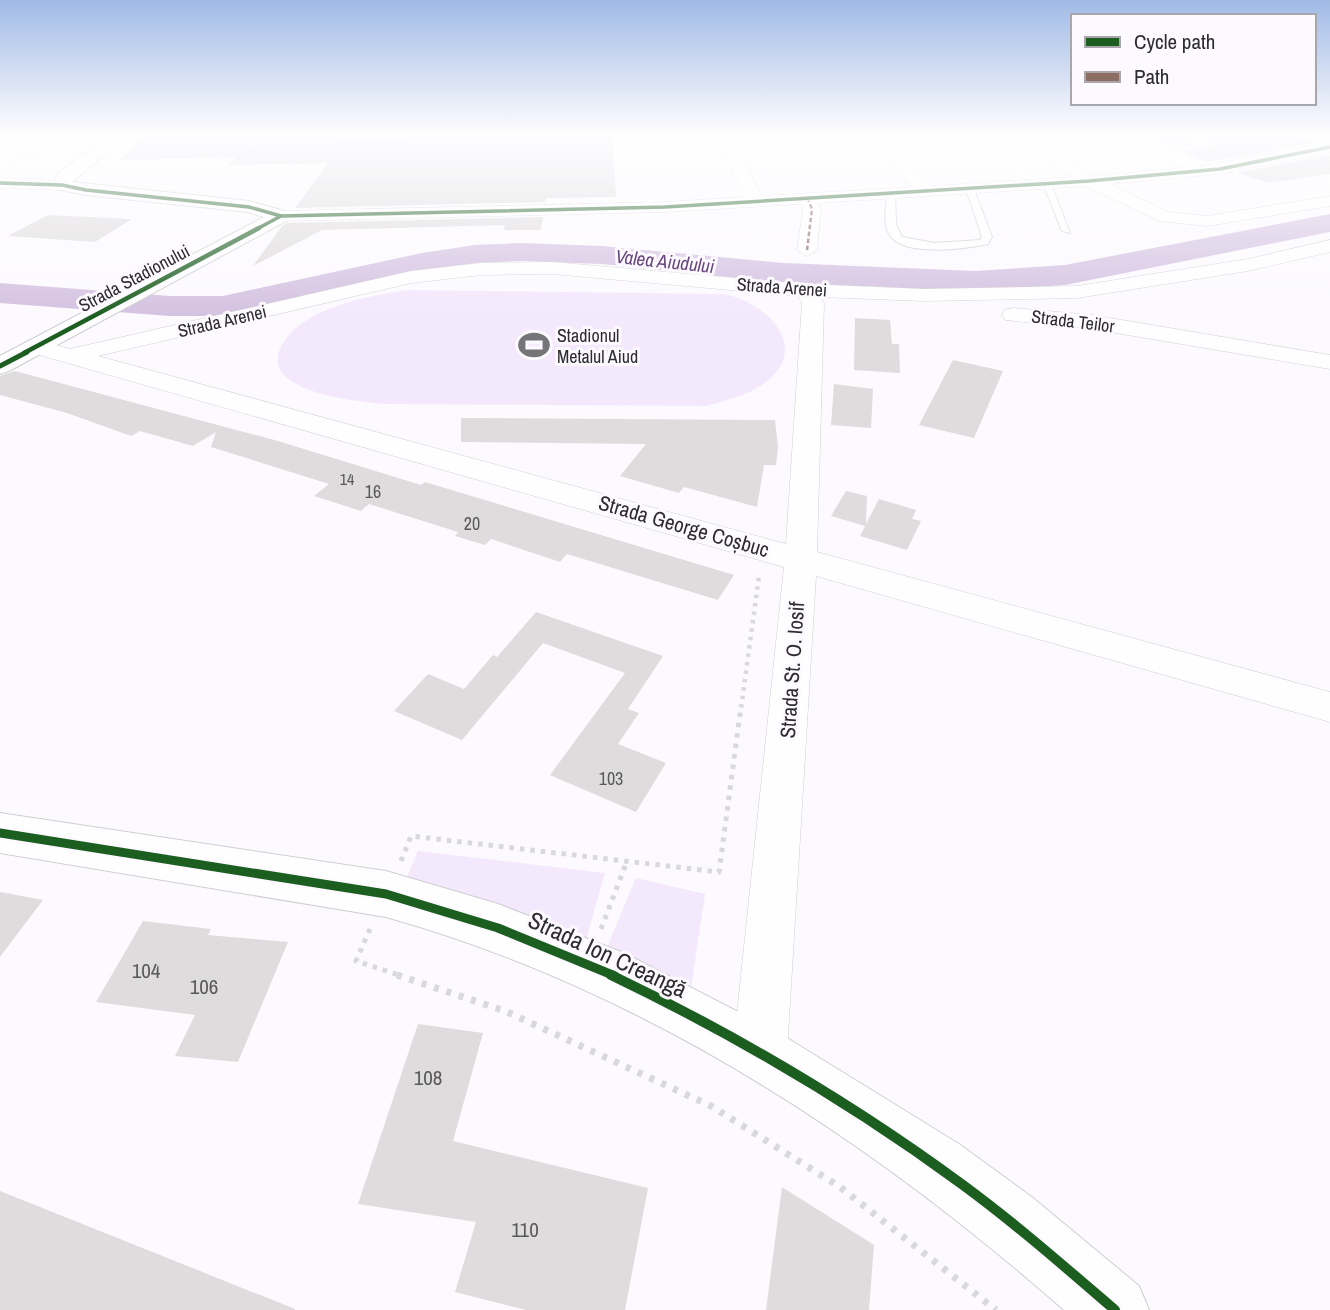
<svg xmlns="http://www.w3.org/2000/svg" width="1330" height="1310" font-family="'Archivo Narrow',sans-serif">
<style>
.green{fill:#f4e8fd}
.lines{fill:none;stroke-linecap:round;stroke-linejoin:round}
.river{fill:#d4c2e1;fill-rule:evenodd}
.building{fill:#dedcdd}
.service-casing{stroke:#cfced1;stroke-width:2}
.minor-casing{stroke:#cfced1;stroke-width:1}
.secondary-casing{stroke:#cfced1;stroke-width:2}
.path-far3{stroke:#d9d9d9;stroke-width:2;stroke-dasharray:2 2.5;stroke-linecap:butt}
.path-far2{stroke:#d9d9d9;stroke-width:4.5;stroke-dasharray:3.5 5;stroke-linecap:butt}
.path-far1{stroke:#d9d9d9;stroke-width:5;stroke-dasharray:4.5 6;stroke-linecap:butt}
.path{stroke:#d9d9d9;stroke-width:7;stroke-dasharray:5 8;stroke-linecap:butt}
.service{fill:#fffeff;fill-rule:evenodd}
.minor{fill:#fffeff;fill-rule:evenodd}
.secondary{fill:#fffeff;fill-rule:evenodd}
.quiet{stroke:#8d6e63;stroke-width:2.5;stroke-dasharray:4.5 2.5;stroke-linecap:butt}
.cycleway-far4-casing{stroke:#fcf9ff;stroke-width:5}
.cycleway-far3-casing{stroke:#fcf9ff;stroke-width:7}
.cycleway-far2-casing{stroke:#fcf9ff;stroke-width:9}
.cycleway-far1-casing{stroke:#fcf9ff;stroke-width:13}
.cycleway-casing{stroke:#fcf9ff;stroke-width:15}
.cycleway-far4{stroke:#1b5e20;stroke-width:3.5}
.cycleway-far3{stroke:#1b5e20;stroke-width:4.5}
.cycleway-far2{stroke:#1b5e20;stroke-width:5}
.cycleway-far1{stroke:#1b5e20;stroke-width:9}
.cycleway{stroke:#1b5e20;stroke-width:10}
.labels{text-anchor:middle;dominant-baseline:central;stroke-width:6;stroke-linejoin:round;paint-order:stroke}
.far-number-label{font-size:16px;fill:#59585a}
.far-street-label{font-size:18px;fill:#2d2c2e;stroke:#fcf9ff}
.far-poi-label{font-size:18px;fill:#2d2c2e;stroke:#fcf9ff;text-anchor:start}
.number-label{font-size:18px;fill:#59585a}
.far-water-label{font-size:19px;font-style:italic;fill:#69477e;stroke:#fcf9ff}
.street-label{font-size:21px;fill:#2d2c2e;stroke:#fcf9ff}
.near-number-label{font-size:21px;fill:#59585a}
.near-street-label{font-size:24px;fill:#2d2c2e;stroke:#fcf9ff}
</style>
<rect width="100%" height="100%" fill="#fcfafe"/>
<g class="green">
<path d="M1140,132H1179L1208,146L1171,148Z"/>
<path d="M408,290L724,294C765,302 812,346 766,382C749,395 725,401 705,406L387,404C360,402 248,392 285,340C308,307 371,295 408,290Z"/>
<path d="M418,851L605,873L584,947L406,880Z"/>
<path d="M636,878L705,894L690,995L603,957Z"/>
</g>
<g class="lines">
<path class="river" d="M1330,214V232L1065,285L975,291L784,283L602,264L521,261L475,263L422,271L305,300L223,316H170L0,303V283L170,296H223L422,253L475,245L521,243L602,246L784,263L975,271L1065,265Z"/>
</g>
<g class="building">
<path d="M150,132H336L333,137H408L411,132H612L616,197L546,198L545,202L295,208L328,163L229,165L237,157L119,160Z"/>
<path d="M1194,132H1291L1312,143L1207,162L1182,151L1218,146Z"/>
<path d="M1330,155V174L1268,183L1238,173Z"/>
<path d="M48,215L132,219L95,242L8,236Z"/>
<path d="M543,217L541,230H504L505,225L322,230L253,266L282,226L287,223Z"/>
<path d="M855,318L890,320L892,344H899L900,373L854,370Z"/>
<path d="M953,360L1003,371L974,438L919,425Z"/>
<path d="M15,371L278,441L421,485L425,482L734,575L718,600L567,554L560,562L491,539L485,545L455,536L458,532L369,504L361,511L314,496L329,484L211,447L216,432L193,446L140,431L131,436L67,413L0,395V376Z"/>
<path d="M834,384L873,389L871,428L831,425Z"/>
<path d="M461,418L775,420L778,446L776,465H764L757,507L684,487L679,493L620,476L646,444L461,442Z"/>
<path d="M846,491L867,496L866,524L879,499L916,510L912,519L921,521L907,550L860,536L865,526L831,516Z"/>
<path d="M536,612L663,656L628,709L639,713L618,744L666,763L636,812L550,775L625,673L543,643L462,740L394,711L428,674L464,689L493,655L497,657Z"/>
<path d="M0,892L43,900L0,957Z"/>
<path d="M143,921L211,929L208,935L288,942L238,1062L175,1056L195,1015L96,1002Z"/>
<path d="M418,1024L483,1033L453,1141L648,1188L625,1310H526L455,1292L476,1222L358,1204Z"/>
<path d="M782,1187L874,1245L869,1310H766Z"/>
<path d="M0,1191L295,1309V1310H0Z"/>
</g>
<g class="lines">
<defs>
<g id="service">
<path d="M1047,181L1051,184L1070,233L1062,231L1043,184Z"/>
<path d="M970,186L974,189L992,237L988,244C965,249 899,258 888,232C883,221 886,205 887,193L891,190L895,193L896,224L902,237L935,243L980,240L982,237L966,189Z"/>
</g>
<g id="minor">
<path d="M714,132H728L762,196L913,187L861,132H877L931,186L1073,177L1012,132H1029L1092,176L1182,168L1124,132H1142L1202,166L1330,142V152L1220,174L1109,184L1169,212L1207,216L1330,196V206L1207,226L1159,221L1086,186L818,203L821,209L817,250L807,256L797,250L803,209L801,204L665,212L281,221L272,216L281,211L665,202L745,197Z"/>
<path d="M0,178L62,180L70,185L62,190L0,188Z"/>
<path d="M1330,240V252L1248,271L1077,298L924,301L820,297L824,303L817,552L1330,692V722L816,576L787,1052L779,1071L760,1079L741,1071L733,1052L784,567L29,352L25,347L29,342L37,340L70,349L411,271L481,263L552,262L805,284L924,289L1077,286L1248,259ZM552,274L798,296L802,303L786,544L98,356L411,283L481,275Z"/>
<path d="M1013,308L1092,315L1330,355V369L1092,329L1005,320L1002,315L1005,310Z"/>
</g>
<g id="secondary">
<path d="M114,132H131L72,182L249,201L288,212L290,216L288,220L9,371L0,374V356L264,217L248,212L86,195L56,189L53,185L58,173Z"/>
<path d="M0,813L386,871L498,904L624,953L779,1033L959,1144L1033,1198L1139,1286L1149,1310H1064C867,1137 640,988 386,917L0,853Z"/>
</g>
</defs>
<use href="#service" class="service-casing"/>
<use href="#minor" class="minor-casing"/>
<use href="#secondary" class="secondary-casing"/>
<path class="path-far3" d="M11,161L69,142"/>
<path class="path-far2" d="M740,716L759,576"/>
<g class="path-far1">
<path d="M401,861L411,836L719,872L740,714"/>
<path d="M370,929L356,961L402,976"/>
<path d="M601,929L627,861"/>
</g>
<path class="path" d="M397,975L505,1011L711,1106L840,1187L996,1310"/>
<use href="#service" class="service"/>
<use href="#minor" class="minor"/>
<use href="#secondary" class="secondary"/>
<path class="quiet" d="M807,250L812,209L808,199"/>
<defs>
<g id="cycleway-far4">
<path d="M0,183L62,185L86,190L249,207L281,216L665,207L1089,181L1220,169L1330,147"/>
<path d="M255,230L281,216"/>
</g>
<path id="cycleway-far3" d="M24,353L259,228"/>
<path id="cycleway-far2" d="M0,366L27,352"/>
<path id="cycleway-far1" d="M0,833L386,894L498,928L615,976"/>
<path id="cycleway" d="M611,975C734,1034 853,1104 963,1185C1016,1224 1065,1267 1115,1310"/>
</defs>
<use href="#cycleway-far4" class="cycleway-far4-casing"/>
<use href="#cycleway-far3" class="cycleway-far3-casing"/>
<use href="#cycleway-far2" class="cycleway-far2-casing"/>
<use href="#cycleway-far1" class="cycleway-far1-casing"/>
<use href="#cycleway" class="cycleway-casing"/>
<use href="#cycleway-far4" class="cycleway-far4"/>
<use href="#cycleway-far3" class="cycleway-far3"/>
<use href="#cycleway-far2" class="cycleway-far2"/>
<use href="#cycleway-far1" class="cycleway-far1"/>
<use href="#cycleway" class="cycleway"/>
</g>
<linearGradient id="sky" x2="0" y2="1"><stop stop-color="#a0bae5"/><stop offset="0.42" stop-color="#fefdff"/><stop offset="1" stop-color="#fefdff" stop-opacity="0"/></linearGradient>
<rect width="1330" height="316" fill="url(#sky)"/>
<defs>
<symbol id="stadium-bare" viewBox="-9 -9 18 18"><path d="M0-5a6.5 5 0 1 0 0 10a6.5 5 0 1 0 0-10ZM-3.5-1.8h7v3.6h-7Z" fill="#757477" stroke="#fcf9ff" stroke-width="2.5" paint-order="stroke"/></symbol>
</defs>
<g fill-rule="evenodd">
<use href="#stadium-bare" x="512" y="323" width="44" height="44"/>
</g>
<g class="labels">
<g class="far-number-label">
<text x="347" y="479">14</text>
</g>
<g class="far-street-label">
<text transform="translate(134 278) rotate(-28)">Strada Stadionului</text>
<text transform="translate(782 287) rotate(4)">Strada Arenei</text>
<text transform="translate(222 321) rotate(-13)">Strada Arenei</text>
<text transform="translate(1073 321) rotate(7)">Strada Teilor</text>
</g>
<g class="far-poi-label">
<text x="557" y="335">Stadionul<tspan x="557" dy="21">Metalul Aiud</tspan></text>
</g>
<g class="number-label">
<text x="373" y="491">16</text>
<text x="472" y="523">20</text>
<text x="611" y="778">103</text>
</g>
<g class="far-water-label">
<text transform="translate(665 261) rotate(6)">Valea Aiudului</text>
</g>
<g class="street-label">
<text transform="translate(684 526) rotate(16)">Strada George Coșbuc</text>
<text transform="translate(792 670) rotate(-86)">Strada St. O. Iosif</text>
</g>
<g class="near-number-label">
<text x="146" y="970">104</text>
<text x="204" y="986">106</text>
<text x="428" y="1077">108</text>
<text x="525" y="1229">110</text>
</g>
<g class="near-street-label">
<text transform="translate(608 954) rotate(25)">Strada Ion Creangă</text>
</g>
</g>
<rect x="1071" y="14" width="245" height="91" fill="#fcf9ff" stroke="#a9a7ab" stroke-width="2"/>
<rect x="1085" y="37" width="35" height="10" fill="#1b5e20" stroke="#a9a7ab" stroke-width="2"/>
<text x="1134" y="49" font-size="21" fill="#2d2c2e">Cycle path</text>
<rect x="1085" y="72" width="35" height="10" fill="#8d6e63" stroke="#a9a7ab" stroke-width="2"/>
<text x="1134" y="84" font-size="21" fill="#2d2c2e">Path</text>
</svg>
